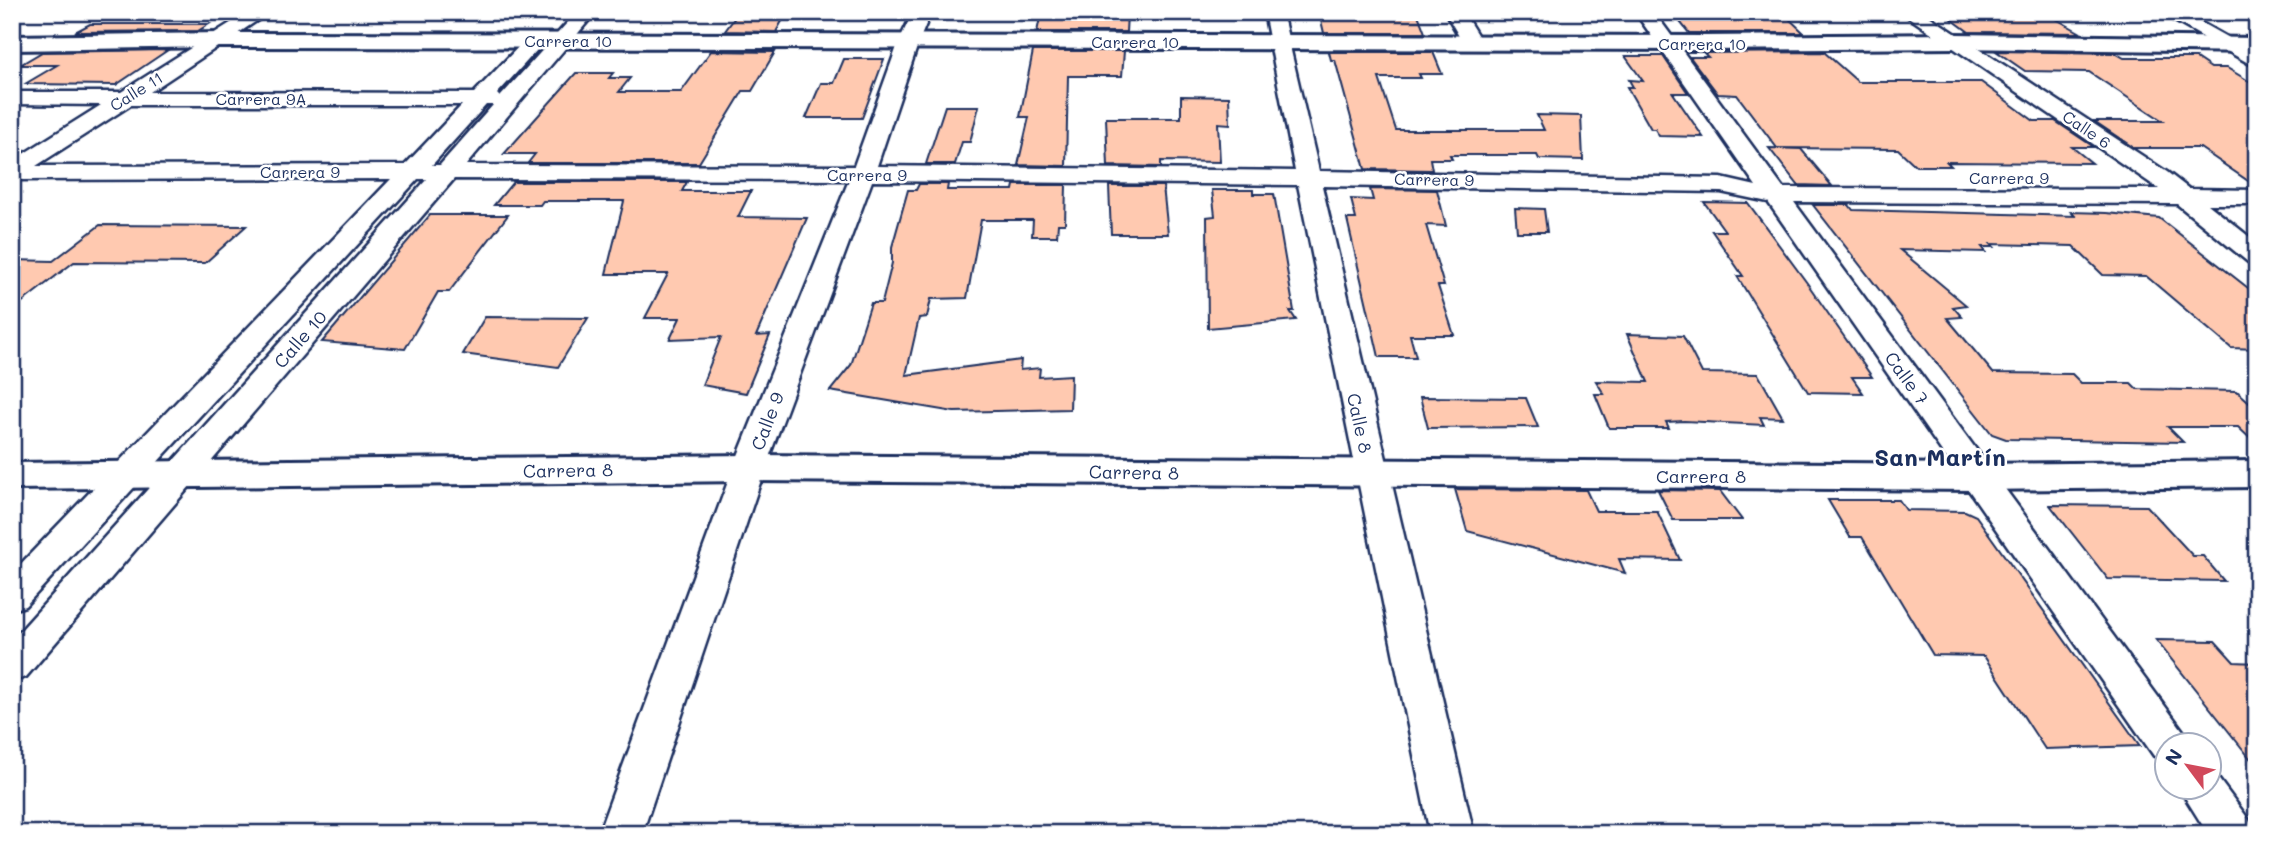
<svg xmlns="http://www.w3.org/2000/svg" width="2269" height="846" font-family="Mali,sans-serif">
<style>
.building{fill:#ffc9b0;stroke:#1b2f5e;stroke-width:2}
.lines{fill:none;stroke-linecap:round;stroke-linejoin:round}
.minor-casing{stroke:#1b2f5e;stroke-width:5}
.tertiary-casing{stroke:#1b2f5e;stroke-width:6}
.minor{fill:#fff;fill-rule:evenodd}
.tertiary{fill:#fff;fill-rule:evenodd}
.labels{text-anchor:middle;dominant-baseline:central;stroke-width:5;stroke-linejoin:round;paint-order:stroke}
.far-street-label{font-size:16px;fill:#1b2f5e;stroke:#fff}
.street-label{font-size:18px;fill:#1b2f5e;stroke:#fff}
.district-label{font-size:24px;font-weight:bold;fill:#1b2f5e;stroke:#fff}
</style>
<rect width="100%" height="100%" fill="#fff"/>
<filter id="ink" filterUnits="userSpaceOnUse"><feTurbulence type="fractalNoise" baseFrequency=".0143" numOctaves="2"/><feDisplacementMap in="SourceGraphic" scale="14" xChannelSelector="R" yChannelSelector="G"/><feConvolveMatrix kernelMatrix="1 2 1 2 8 2 1 2 1" color-interpolation-filters="sRGB"/></filter>
<g filter="url(#ink)">
<g class="building">
<path d="M739,12H787L776,32L725,31Z"/>
<path d="M1319,12H1417L1425,33H1324Z"/>
<path d="M1672,12H1782L1804,33H1689Z"/>
<path d="M1942,12L2049,15L2081,33L1969,32Z"/>
<path d="M1041,13L1127,14L1126,32H1037Z"/>
<path d="M90,24H209L198,31L75,32Z"/>
<path d="M168,50L116,85L25,84L57,65H20L42,52Z"/>
<path d="M711,51L775,52L752,91H743L699,163H528L535,154H504L576,73H613L609,78H630L619,92H681Z"/>
<path d="M1033,51H1124L1122,76H1068L1066,166L1018,165L1029,117H1020Z"/>
<path d="M1996,51L2115,53L2124,58H2196L2211,68H2227L2257,86V187L2200,148H2134L2094,121H2163L2089,72L2025,71Z"/>
<path d="M1329,52H1433L1442,74H1419L1421,78H1379L1396,130H1544L1537,115L1581,116L1583,160L1539,159L1537,155H1450L1452,159H1430L1432,170L1365,169L1335,60H1331Z"/>
<path d="M1824,52L1858,82H1981L2034,121H2055L2094,147H2072L2092,163L1947,162L1951,166H1916L1898,149L1777,148L1737,95L1718,94L1690,57H1708L1704,53Z"/>
<path d="M1625,56H1663L1688,93H1673L1703,137L1659,136L1655,129H1651L1627,87H1633L1629,80L1643,81Z"/>
<path d="M844,59H884L862,118H806L821,83H834Z"/>
<path d="M1181,96L1229,97L1230,124L1218,123L1220,162L1161,161V167L1108,166L1106,118H1181Z"/>
<path d="M945,106H979L970,142H962L955,164H926Z"/>
<path d="M1769,148L1801,149L1832,186L1798,185Z"/>
<path d="M513,182H687L682,191H751L738,217L807,218L756,336L770,335L746,393L702,385L721,337L670,339L680,318H645L668,274H606L624,201H543L540,205H494Z"/>
<path d="M919,184H948L947,190H1013L1014,185H1066L1065,224H1058L1057,236H1032L1033,220H981L967,298L931,299L927,317L919,318L906,375L1021,360L1020,370L1040,368L1039,377L1071,375L1070,409L954,412L830,391L851,365L871,303H882L892,263V247L908,190H916Z"/>
<path d="M1109,186H1163L1168,234H1111Z"/>
<path d="M1370,189L1437,190L1446,226L1426,225L1444,286H1438L1454,335H1410L1416,357H1379L1347,219H1356L1351,199L1373,200Z"/>
<path d="M1212,190H1253V194H1274L1294,311H1290L1296,320L1208,328L1207,217L1215,216Z"/>
<path d="M1704,202L1748,203L1807,283L1872,377H1852L1863,393L1808,392L1737,276H1743L1712,231H1725Z"/>
<path d="M1813,205H1849L1853,210L2075,216L2071,212L2106,213L2159,218L2257,295V349L2231,348L2146,276L2103,275L2073,246L1991,244L1994,247H1982L1986,252L1900,250L1966,305L1953,307L1962,317L1947,318L1993,373L2072,374L2081,383H2131L2137,389L2237,391L2257,409V445L2238,427H2168L2183,442L2006,439L1992,434Z"/>
<path d="M1515,208L1544,209L1547,232H1517Z"/>
<path d="M430,215H508L449,292H438L405,349L322,342Z"/>
<path d="M100,225L246,226L205,263L74,262L12,310V260L53,261Z"/>
<path d="M485,317L588,318L558,367L463,354Z"/>
<path d="M1627,334L1683,336L1702,373L1758,374L1783,418L1760,417L1764,425L1684,421L1666,422L1669,428H1609L1595,394H1604L1596,381L1648,382Z"/>
<path d="M1420,397L1526,398L1538,427L1428,428Z"/>
<path d="M1455,489L1586,490L1596,511H1657L1680,560L1619,559L1625,573L1467,531Z"/>
<path d="M1658,490L1720,491L1742,520H1673Z"/>
<path d="M1828,500H1899L1906,510L1965,511L1976,516L2140,746L2045,749L1984,656L1933,655L1862,537H1850Z"/>
<path d="M2050,505L2147,506L2193,556H2203L2224,581L2108,579Z"/>
<path d="M2156,640L2215,641L2234,662L2257,663V767Z"/>
</g>
<g class="lines">
<defs>
<g id="minor">
<path d="M248,12H270L150,92L474,93L523,42H537L540,46L537,50L497,94L500,97L577,12H596L466,165L854,166L899,41L913,12H931L919,41L877,166L1295,171L1264,12H1282L1319,171L1721,178L1756,186L1635,12H1654L1783,188L2159,189L1901,12H1923L2167,172L2189,189L2257,190V204H2208L2257,243V264L2248,262L2177,204L1794,202L2184,732L2190,744H2168V761L2154,756L1768,202L1721,192L1322,186L1474,834H1430L1298,185L872,181L765,468L642,834H598L733,468L849,180L454,179L26,677L12,681V640L427,179H418L25,606L12,610V573L391,179L12,180V161L101,105L12,104V92H121ZM131,105H462L405,165L36,166ZM486,105H493L440,165H432Z"/>
<path d="M1445,12H1463L1481,41L1478,45H1464Z"/>
<path d="M2159,12H2182L2257,54V68Z"/>
<path d="M2210,771L2214,773L2249,820L2255,834H2208L2178,786H2210Z"/>
</g>
<g id="tertiary">
<path d="M219,33L1705,36L1956,34L2257,38V52L1956,48L1705,50L219,47L12,50V36Z"/>
<path d="M749,455L1977,464L2257,461V487L1977,490L749,481L12,489V463Z"/>
</g>
</defs>
<use href="#minor" class="minor-casing"/>
<use href="#tertiary" class="tertiary-casing"/>
<use href="#minor" class="minor"/>
<use href="#tertiary" class="tertiary"/>
</g>
</g>
<g class="labels">
<g class="far-street-label">
<text x="568" y="40">Carrera 10</text>
<text x="1135" y="41">Carrera 10</text>
<text x="1702" y="43">Carrera 10</text>
<text transform="translate(136 91) rotate(-32)">Calle 11</text>
<text x="261" y="98">Carrera 9A</text>
<text transform="translate(2087 129) rotate(34)">Calle 6</text>
<text x="300" y="171">Carrera 9</text>
<text x="867" y="174">Carrera 9</text>
<text x="2009" y="177">Carrera 9</text>
<text transform="translate(1434 179) rotate(1)">Carrera 9</text>
</g>
<g class="street-label">
<text transform="translate(300 339) rotate(-49)">Calle 10</text>
<text transform="translate(1907 378) rotate(54)">Calle 7</text>
<text transform="translate(767 421) rotate(-69)">Calle 9</text>
<text transform="translate(1360 423) rotate(78)">Calle 8</text>
<text transform="translate(568 470) rotate(-1)">Carrera 8</text>
<text transform="translate(1134 472) rotate(1)">Carrera 8</text>
<text x="1701" y="476">Carrera 8</text>
</g>
<g class="district-label">
<text x="1940" y="456">San Martín</text>
</g>
</g>
<rect width="2269" height="846" fill="none" stroke="#fff" stroke-width="42"/>
<rect x="21" y="21" width="2227" height="804" fill="none" stroke="#1b2f5e" stroke-width="2.5" filter="url(#ink)"/>
<g transform="translate(2188 766) rotate(302)"><circle r="33" fill="#ffffff" stroke="#a4acbf" stroke-width="2"/>
<path d="M0-5L12 26L0 18L-12 26Z" fill="#d1495b"/>
<text y="-10" font-size="19" font-weight="bold" text-anchor="middle" fill="#1b2f5e">N</text>
</g>
</svg>
